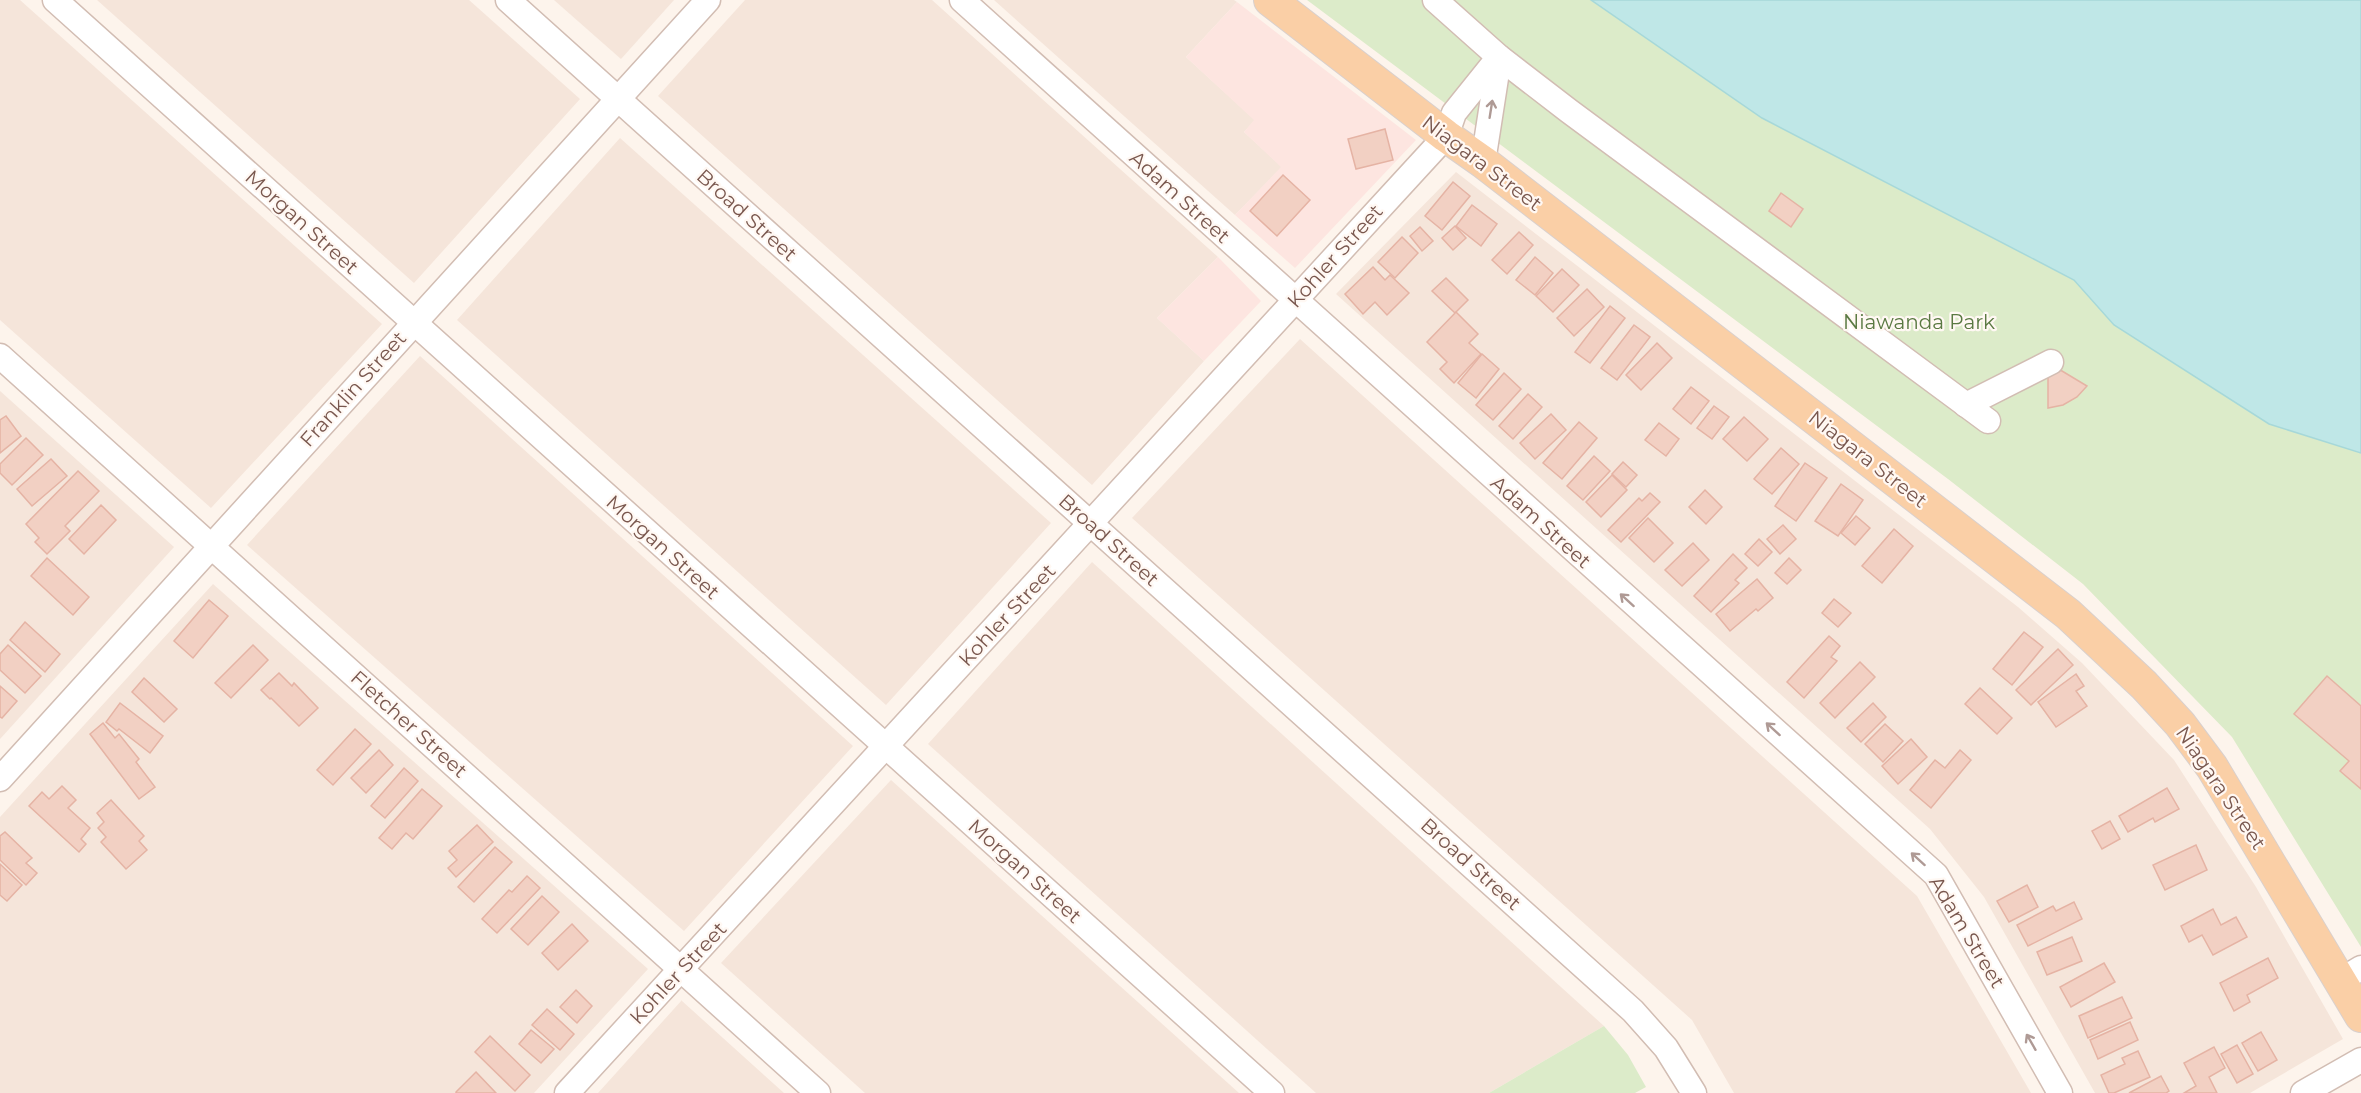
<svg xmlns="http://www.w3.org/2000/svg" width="2361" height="1093" font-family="Montserrat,sans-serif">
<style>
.residential{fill:#f5e5da}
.commercial{fill:#fde5e0}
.green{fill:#dcebc9}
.water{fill:#bfe7e7;stroke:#a6d8d9;stroke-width:1.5}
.building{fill:#f2d0c3;stroke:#e5b3a4;stroke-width:1.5}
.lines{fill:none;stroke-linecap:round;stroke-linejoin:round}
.minor-casing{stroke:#d2bdb3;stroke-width:27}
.major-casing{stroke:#d9d0cd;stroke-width:34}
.minor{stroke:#fff;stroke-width:24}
.major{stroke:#facfa6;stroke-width:32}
.oneway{stroke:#af9a95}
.labels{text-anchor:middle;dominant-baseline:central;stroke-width:4.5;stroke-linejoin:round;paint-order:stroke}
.street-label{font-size:20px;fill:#79574e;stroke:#fff8f3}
.park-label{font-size:20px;fill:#5a7942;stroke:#fff8f3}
</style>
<rect width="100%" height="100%" fill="#fdf4ec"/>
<g class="residential">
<path d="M0,0H20L382,324L211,508L0,320Z"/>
<path d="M97,0H469L580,99L414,283Z"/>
<path d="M554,0H674L621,59Z"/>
<path d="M745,0H932L1218,257L1157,318L1204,361L1092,485L658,96Z"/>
<path d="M994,0H1234L1237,2L1186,57L1255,120L1244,132L1282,167L1235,215Z"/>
<path d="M620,138L1051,523L886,705L457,320Z"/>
<path d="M1456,172L2018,607L2082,663L2174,760L2256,887L2343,1039L2250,1093H2095L1984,897L1930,829L1336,294Z"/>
<path d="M1300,339L1917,896L2031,1093H1734L1692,1020L1132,518Z"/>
<path d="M420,356L853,746L684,931L247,545Z"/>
<path d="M0,391L174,547L0,739Z"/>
<path d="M1092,562L1604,1026L1489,1093H1316L928,744Z"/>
<path d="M213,584L648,969L534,1093H0V817Z"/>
<path d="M891,780L1239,1093H865L721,963Z"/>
<path d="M682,1000V1001L784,1093H598Z"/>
</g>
<g class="commercial">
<path d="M1237,2L1416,140L1295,268L1235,215L1281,167L1244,132L1254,120L1186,57Z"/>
<path d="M1218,257L1261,301L1204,361L1157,318Z"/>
</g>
<g class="green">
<path d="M1307,0H1591L1762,118L2074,280L2114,325L2269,424L2361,453V947L2232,737L2083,584L1948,479Z"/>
<path d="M1604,1026L1628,1055L1646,1087L1635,1093H1489Z"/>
</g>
<path class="water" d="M1591,0H2361V453L2269,424L2114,325L2074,280L1762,118Z"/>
<g class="building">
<path d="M1385,129L1393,160L1356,169L1348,139Z"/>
<path d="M1283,175L1310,200L1277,236L1250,211Z"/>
<path d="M1453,182L1470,196L1442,230L1425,216Z"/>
<path d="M1781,193L1803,209L1791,227L1769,211Z"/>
<path d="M1472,205L1497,224L1481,246L1456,226Z"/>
<path d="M1455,226L1466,238L1453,250L1442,238Z"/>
<path d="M1420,227L1433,241L1422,251L1410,236Z"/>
<path d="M1519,232L1533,245L1507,274L1492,260Z"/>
<path d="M1402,237L1418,253L1395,278L1378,262Z"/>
<path d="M1535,257L1553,273L1535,295L1516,280Z"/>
<path d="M1373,267L1385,280L1390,275L1409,293L1387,315L1375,302L1363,314L1345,294Z"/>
<path d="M1562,269L1579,285L1553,312L1536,296Z"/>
<path d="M1446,278L1468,300L1455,313L1432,291Z"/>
<path d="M1587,289L1604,307L1574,336L1557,318Z"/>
<path d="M1610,306L1625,318L1590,363L1575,352Z"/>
<path d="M1456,312L1478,334L1469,343L1481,354L1454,383L1440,369L1447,362L1427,342Z"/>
<path d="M1634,325L1650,337L1617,380L1601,368Z"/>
<path d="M1657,343L1672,358L1641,390L1626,375Z"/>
<path d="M1482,354L1499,369L1476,398L1458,383Z"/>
<path d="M2057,368L2087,386L2077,397L2063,405L2048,408V373Z"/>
<path d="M1504,373L1521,389L1493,420L1476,405Z"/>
<path d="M1691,387L1709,401L1691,424L1673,409Z"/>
<path d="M1528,394L1542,407L1513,439L1499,426Z"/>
<path d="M1714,406L1729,417L1712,439L1697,428Z"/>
<path d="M1551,414L1566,430L1535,459L1520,443Z"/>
<path d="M6,416L21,436L0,453V420Z"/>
<path d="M1744,417L1768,439L1747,461L1723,439Z"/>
<path d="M1579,422L1597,438L1562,479L1543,463Z"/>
<path d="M1659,423L1679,439L1666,456L1645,440Z"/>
<path d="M26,438L43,455L12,485L0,473V464Z"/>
<path d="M1781,448L1799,464L1772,494L1754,479Z"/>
<path d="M1594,456L1610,471L1583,500L1567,486Z"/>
<path d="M51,459L67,476L32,506L17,489Z"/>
<path d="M1623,462L1637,475L1626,487L1612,474Z"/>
<path d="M1805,463L1827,478L1796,521L1775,506Z"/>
<path d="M78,471L99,491L65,526L70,531L47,554L35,542L39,538L26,524Z"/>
<path d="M1612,475L1627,490L1601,517L1586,502Z"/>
<path d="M1841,484L1863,500L1838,536L1815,521Z"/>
<path d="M1705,490L1722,507L1706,524L1689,507Z"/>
<path d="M1650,493L1660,502L1621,542L1608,530L1639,498L1642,501Z"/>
<path d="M101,505L116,520L84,554L69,539Z"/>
<path d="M1856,516L1870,528L1855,545L1841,533Z"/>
<path d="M1648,518L1673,543L1654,562L1629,538Z"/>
<path d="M1783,525L1796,539L1780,554L1767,539Z"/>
<path d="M1894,529L1913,546L1882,583L1862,566Z"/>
<path d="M1759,539L1772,552L1758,566L1745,554Z"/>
<path d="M1693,543L1709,560L1682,586L1665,570Z"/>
<path d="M1733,554L1747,568L1735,580L1739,583L1711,612L1694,596Z"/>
<path d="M47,558L89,597L73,615L31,576Z"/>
<path d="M1789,558L1801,570L1787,584L1775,573Z"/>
<path d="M1757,579L1773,598L1758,611L1756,609L1730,631L1716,614Z"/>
<path d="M1834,599L1851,613L1838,627L1822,613Z"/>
<path d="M209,600L228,616L193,658L174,641Z"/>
<path d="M25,622L60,654L45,672L10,640Z"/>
<path d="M2024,632L2043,647L2012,685L1993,669Z"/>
<path d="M1829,636L1840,646L1831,657L1837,661L1804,698L1787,682Z"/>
<path d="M8,645L41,676L25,693L0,670V654Z"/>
<path d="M253,645L268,660L231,698L215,683Z"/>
<path d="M2058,649L2073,665L2031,705L2016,690Z"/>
<path d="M1860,662L1875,677L1835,718L1820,703Z"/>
<path d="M279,673L292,686L294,683L318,708L299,726L271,698L270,699L261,690Z"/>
<path d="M2076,674L2084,686L2076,691L2087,706L2056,727L2038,702Z"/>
<path d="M2327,676L2361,706V789L2340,771L2349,761L2294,714Z"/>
<path d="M144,678L177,709L164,722L132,692Z"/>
<path d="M0,686L17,701L2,718L0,717Z"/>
<path d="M1980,688L2012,718L1997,734L1965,704Z"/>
<path d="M120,703L163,736L150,753L119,729L117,731L106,722Z"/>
<path d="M1873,703L1886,717L1861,742L1847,728Z"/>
<path d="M103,723L115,738L119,734L139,759L136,762L155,787L139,799L90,734Z"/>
<path d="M1885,724L1903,741L1883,762L1865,744Z"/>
<path d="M355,729L371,744L333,785L317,770Z"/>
<path d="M1911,739L1927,757L1898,784L1882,766Z"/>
<path d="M379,750L393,765L366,793L351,778Z"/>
<path d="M1960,750L1971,760L1931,808L1910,790L1935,760L1945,768Z"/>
<path d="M404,768L418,781L385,818L371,806Z"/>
<path d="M62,786L76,800L68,808L90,828L81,839L86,844L79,852L29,806L42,792L49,799Z"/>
<path d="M2167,788L2179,809L2155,822L2153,818L2128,832L2119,816Z"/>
<path d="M422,789L442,806L413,839L406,833L392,849L379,838Z"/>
<path d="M111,800L144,836L139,841L147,850L126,869L101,842L106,837L98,828L104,822L97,813Z"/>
<path d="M2110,821L2120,839L2102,849L2092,831Z"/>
<path d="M477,825L493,842L456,877L448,868L457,860L449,851Z"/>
<path d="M5,832L32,858L26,863L37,873L26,885L0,860V836Z"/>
<path d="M2196,845L2207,870L2165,890L2153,865Z"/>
<path d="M495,847L512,862L474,902L458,887Z"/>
<path d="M0,864L22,885L7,901L0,895Z"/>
<path d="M527,876L540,888L497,933L482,919L509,890L512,892Z"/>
<path d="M2027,885L2038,907L2009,922L1997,901Z"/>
<path d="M542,896L559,912L528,945L511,929Z"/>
<path d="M2074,902L2082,919L2028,946L2017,925L2053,906L2056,911Z"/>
<path d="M2213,909L2221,925L2236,917L2247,937L2213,955L2202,935L2189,942L2181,926Z"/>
<path d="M572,924L588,941L558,970L542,953Z"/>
<path d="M2072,937L2082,961L2047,975L2037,952Z"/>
<path d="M2268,958L2278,978L2247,995L2250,1002L2234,1011L2220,983Z"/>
<path d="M2104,963L2115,982L2071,1007L2060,987Z"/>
<path d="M576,990L592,1006L577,1023L560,1007Z"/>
<path d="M2122,997L2132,1018L2088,1038L2079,1016Z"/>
<path d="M547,1009L574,1034L560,1050L532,1025Z"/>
<path d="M2130,1022L2138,1040L2098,1059L2090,1040Z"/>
<path d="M531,1030L554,1049L541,1063L519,1044Z"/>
<path d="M2261,1032L2277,1060L2258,1071L2242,1043Z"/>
<path d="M490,1036L530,1075L515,1091L475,1052Z"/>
<path d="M2237,1045L2253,1074L2237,1083L2221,1054Z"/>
<path d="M2214,1047L2225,1068L2209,1077L2217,1093H2184L2196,1086L2184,1063Z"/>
<path d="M2138,1051L2150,1077L2114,1093H2109L2101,1075L2125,1064L2122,1058Z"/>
<path d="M476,1072L496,1093H456V1092Z"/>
<path d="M2161,1076L2169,1091L2166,1093H2129Z"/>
</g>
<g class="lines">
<defs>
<g id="minor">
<path d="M55,0L1272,1093"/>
<path d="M508,0L1633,1011L1666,1048L1694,1093"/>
<path d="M962,0L1936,875L2060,1093"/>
<path d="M1435,0L1499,57L1569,111L1988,421"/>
<path d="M1483,162L1499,59"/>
<path d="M0,356L818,1093"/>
<path d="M1966,405L2051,362"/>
<path d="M0,779L708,0"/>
<path d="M2341,980L2361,968"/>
<path d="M567,1093L1446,136L1454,113L1499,57"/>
<path d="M2303,1093L2361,1060"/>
</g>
<path id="major" d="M1270,0L1446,136L1483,162L2068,614L2144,685L2180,724L2212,767L2361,1016"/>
</defs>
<use href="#minor" class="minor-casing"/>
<use href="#major" class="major-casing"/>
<use href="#minor" class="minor"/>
<use href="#major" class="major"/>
</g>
<defs><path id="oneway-shaft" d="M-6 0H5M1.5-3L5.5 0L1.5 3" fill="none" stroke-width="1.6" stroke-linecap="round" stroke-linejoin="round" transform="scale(1.5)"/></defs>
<g class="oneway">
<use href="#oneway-shaft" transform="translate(1491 109) rotate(-81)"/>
<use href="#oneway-shaft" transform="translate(1627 600) rotate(-138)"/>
<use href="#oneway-shaft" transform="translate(1773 729) rotate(-138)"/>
<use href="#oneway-shaft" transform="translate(1918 859) rotate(-138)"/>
<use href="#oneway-shaft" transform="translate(2031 1042) rotate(-120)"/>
</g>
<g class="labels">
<g class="street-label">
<text transform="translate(1482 163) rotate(37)">Niagara Street</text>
<text transform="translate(1180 197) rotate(42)">Adam Street</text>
<text transform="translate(747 215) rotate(42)">Broad Street</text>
<text transform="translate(302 222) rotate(42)">Morgan Street</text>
<text transform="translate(1335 256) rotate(-48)">Kohler Street</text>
<text transform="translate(353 389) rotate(-48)">Franklin Street</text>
<text transform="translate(1868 459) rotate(38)">Niagara Street</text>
<text transform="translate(1541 522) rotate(42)">Adam Street</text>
<text transform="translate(1109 540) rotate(42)">Broad Street</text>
<text transform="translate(663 547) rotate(42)">Morgan Street</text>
<text transform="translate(1007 615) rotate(-47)">Kohler Street</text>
<text transform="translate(409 724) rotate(42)">Fletcher Street</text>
<text transform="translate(2221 788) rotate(56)">Niagara Street</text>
<text transform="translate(1471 864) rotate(42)">Broad Street</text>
<text transform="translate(1025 871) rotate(42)">Morgan Street</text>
<text transform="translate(1967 932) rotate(59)">Adam Street</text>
<text transform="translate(678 973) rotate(-47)">Kohler Street</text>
</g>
<g class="park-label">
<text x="1919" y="322">Niawanda Park</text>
</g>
</g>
</svg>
